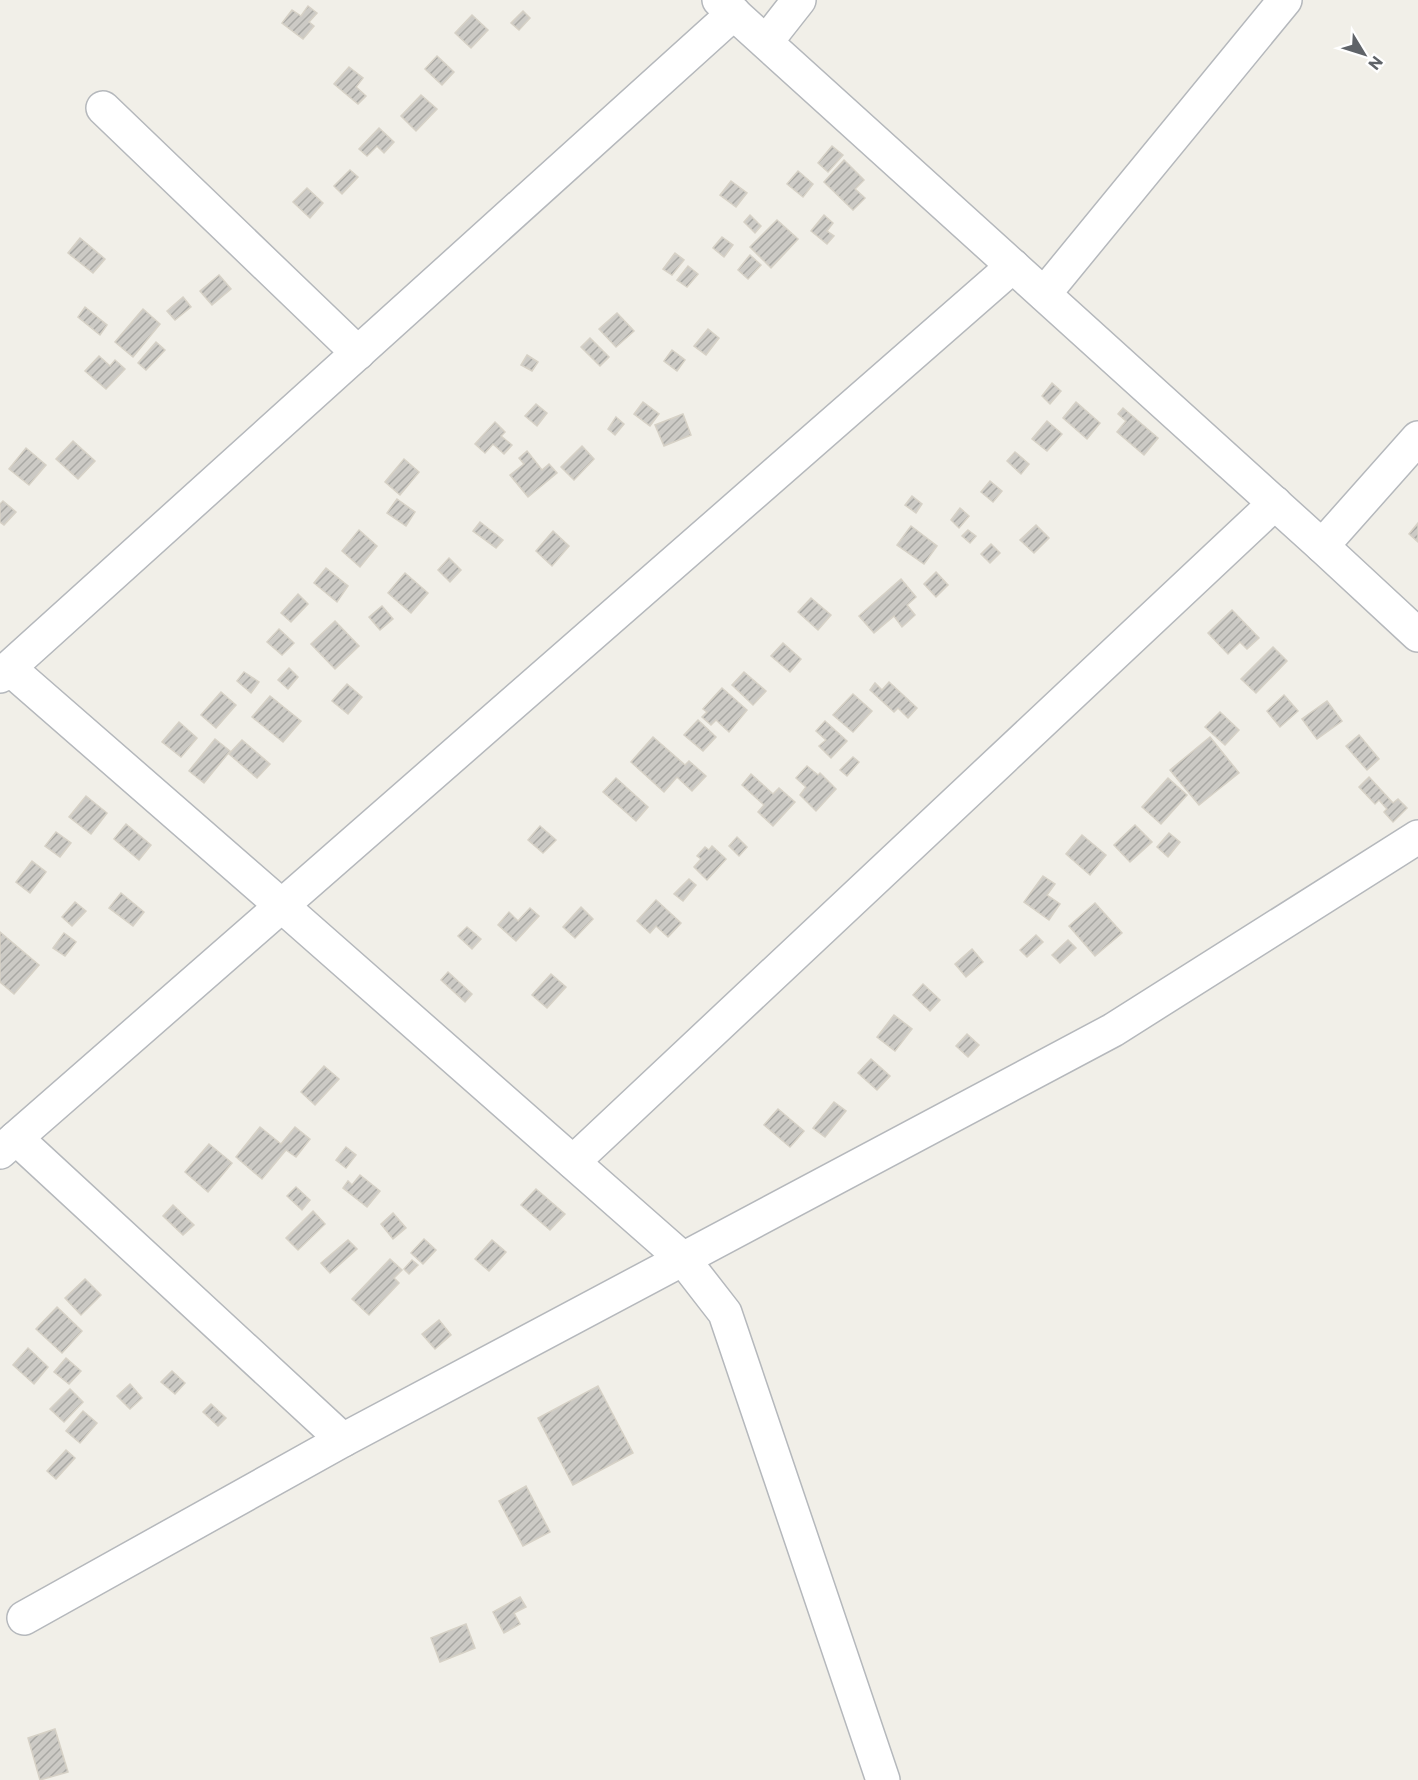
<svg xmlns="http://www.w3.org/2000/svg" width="1418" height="1780" font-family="Commissioner,sans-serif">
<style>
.building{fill:url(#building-hatch);stroke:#d6d1c6;stroke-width:1.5}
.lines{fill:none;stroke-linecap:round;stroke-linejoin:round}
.minor-casing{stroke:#b5b8bc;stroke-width:36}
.minor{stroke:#fff;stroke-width:33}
</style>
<defs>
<pattern id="building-hatch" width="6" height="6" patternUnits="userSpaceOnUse" patternTransform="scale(1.5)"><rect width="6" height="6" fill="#cccac5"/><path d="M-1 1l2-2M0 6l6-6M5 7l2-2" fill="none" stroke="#a9a8a4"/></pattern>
</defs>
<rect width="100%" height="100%" fill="#f1efe8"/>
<g class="building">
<path d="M308,6L317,13L309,22L314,26L303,39L282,23L292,10L301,16Z"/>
<path d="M523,11L530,18L519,30L511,23Z"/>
<path d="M472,15L488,30L471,48L455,33Z"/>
<path d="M437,56L454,72L442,85L425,69Z"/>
<path d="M349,67L363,78L356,87L366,96L358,104L334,84Z"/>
<path d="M421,95L437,109L416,131L401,116Z"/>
<path d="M379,128L394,142L384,153L377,146L367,156L359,149Z"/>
<path d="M832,146L843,155L828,172L818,163Z"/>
<path d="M844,160L864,180L855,189L865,198L853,210L824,182Z"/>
<path d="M350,170L358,177L342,194L334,186Z"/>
<path d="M798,171L813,184L803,197L787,184Z"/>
<path d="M731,181L747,193L736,207L720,195Z"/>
<path d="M307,188L323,203L310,218L293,202Z"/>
<path d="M750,215L761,226L755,233L744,222Z"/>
<path d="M824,215L833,223L827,231L834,236L827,244L811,231Z"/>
<path d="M777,220L798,239L771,268L750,247Z"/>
<path d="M722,237L733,245L724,257L713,248Z"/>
<path d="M80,238L105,259L93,273L68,253Z"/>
<path d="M675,253L684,260L672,275L663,269Z"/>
<path d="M750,255L761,265L748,279L738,270Z"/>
<path d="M688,266L698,274L687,287L677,280Z"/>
<path d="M219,275L231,289L212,305L200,291Z"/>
<path d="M183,297L191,307L175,320L167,311Z"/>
<path d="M85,307L107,325L100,335L78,317Z"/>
<path d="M143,309L160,324L133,357L115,342Z"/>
<path d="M617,313L634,331L616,347L599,329Z"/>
<path d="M708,329L719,338L706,355L694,346Z"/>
<path d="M590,338L609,357L600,366L581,347Z"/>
<path d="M156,342L165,350L146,370L138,363Z"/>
<path d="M672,350L685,360L677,371L664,361Z"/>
<path d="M527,355L538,362L532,371L521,365Z"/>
<path d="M99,356L110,366L115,360L125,369L106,389L85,371Z"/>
<path d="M1052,383L1061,391L1050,404L1042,396Z"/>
<path d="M643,402L659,414L650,426L634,414Z"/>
<path d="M1076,402L1100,423L1087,439L1063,418Z"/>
<path d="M536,404L547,413L537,426L525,416Z"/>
<path d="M1123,408L1158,438L1144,455L1117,432L1126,421L1118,414Z"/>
<path d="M683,414L691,435L664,446L655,425Z"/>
<path d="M616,417L624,424L615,435L608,429Z"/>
<path d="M1047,421L1062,434L1047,451L1032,439Z"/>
<path d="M495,422L505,432L501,436L512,445L504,454L493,444L485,453L475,444Z"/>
<path d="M73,441L95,461L78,479L56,459Z"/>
<path d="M582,446L594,459L574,480L561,467Z"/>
<path d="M26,448L46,465L29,485L9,469Z"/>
<path d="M527,451L542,470L549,464L557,473L528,497L510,475L524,464L519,458Z"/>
<path d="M1015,452L1029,464L1021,474L1007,461Z"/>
<path d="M404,459L419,472L400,495L385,482Z"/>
<path d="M990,481L1002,491L993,502L981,492Z"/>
<path d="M912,496L922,504L916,513L905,505Z"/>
<path d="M397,499L415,512L406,526L387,513Z"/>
<path d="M3,501L16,512L4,525L0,522V504Z"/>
<path d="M960,508L969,516L959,528L951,520Z"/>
<path d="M480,522L503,540L496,548L473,531Z"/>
<path d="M1418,523V542L1409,534Z"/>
<path d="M1036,525L1049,538L1034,553L1020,540Z"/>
<path d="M911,526L937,546L924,564L897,545Z"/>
<path d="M359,530L377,546L360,567L342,551Z"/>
<path d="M968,530L976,536L970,543L962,536Z"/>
<path d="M553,531L569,546L552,566L536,551Z"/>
<path d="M991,544L1000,553L990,563L981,554Z"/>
<path d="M449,558L461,570L450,582L438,570Z"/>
<path d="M326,568L348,586L337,602L314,583Z"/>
<path d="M936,572L948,585L936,597L924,584Z"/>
<path d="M405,573L428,593L411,613L388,593Z"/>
<path d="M901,579L916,597L907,605L915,615L902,627L894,616L874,633L859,616Z"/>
<path d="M298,594L308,604L291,622L281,613Z"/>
<path d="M811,598L831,615L818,630L798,612Z"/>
<path d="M382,606L393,619L380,630L369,617Z"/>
<path d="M1232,610L1259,638L1247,649L1240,642L1228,654L1208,633Z"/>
<path d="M335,621L359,646L335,669L311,644Z"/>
<path d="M279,629L294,643L282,655L267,642Z"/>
<path d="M783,643L801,659L790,672L771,656Z"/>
<path d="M1273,647L1287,661L1256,693L1241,679Z"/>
<path d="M289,668L298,677L288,689L278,680Z"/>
<path d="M244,672L259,682L251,693L237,681Z"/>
<path d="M744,672L766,691L753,705L732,685Z"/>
<path d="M889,682L917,708L908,718L898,708L894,712L870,690L875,683L882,690Z"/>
<path d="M347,684L362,697L348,714L332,701Z"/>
<path d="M722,688L747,710L729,732L716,720L711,725L702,717L707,712L703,709Z"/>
<path d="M221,692L236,705L216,728L201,715Z"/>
<path d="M853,694L872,711L853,732L833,715Z"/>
<path d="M1284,695L1298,711L1280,727L1267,711Z"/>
<path d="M270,696L301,721L283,742L252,717Z"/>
<path d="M1327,701L1342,721L1317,739L1302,719Z"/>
<path d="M1220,712L1239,730L1225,745L1205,727Z"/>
<path d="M698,720L716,737L703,751L684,735Z"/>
<path d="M825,721L847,741L831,758L819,746L826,740L816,731Z"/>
<path d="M179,722L197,738L181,757L162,742Z"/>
<path d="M1359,735L1379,759L1367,770L1346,746Z"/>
<path d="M653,737L685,765L689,761L706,776L692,791L677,777L664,792L631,762Z"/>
<path d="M1210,737L1239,773L1199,805L1170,770Z"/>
<path d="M215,739L230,751L204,783L189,771Z"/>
<path d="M242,740L270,764L257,778L229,754Z"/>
<path d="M853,757L859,762L847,776L840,770Z"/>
<path d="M807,766L818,775L820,773L836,789L816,811L800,795L806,787L796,778Z"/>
<path d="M751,774L773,794L779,788L795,802L773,826L758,812L764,805L742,785Z"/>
<path d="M1369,777L1393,803L1398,799L1407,808L1393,822L1384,812L1387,809L1379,800L1375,804L1359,787Z"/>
<path d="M616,778L648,807L636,821L603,792Z"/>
<path d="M1168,778L1187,795L1161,824L1142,807Z"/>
<path d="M86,796L107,813L91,834L69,817Z"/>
<path d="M126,824L151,845L139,860L114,839Z"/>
<path d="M1135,825L1152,842L1130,862L1114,845Z"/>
<path d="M540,826L556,840L543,853L528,840Z"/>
<path d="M56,832L71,843L60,857L45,846Z"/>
<path d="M1169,833L1180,842L1168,857L1157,847Z"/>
<path d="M1082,835L1106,855L1090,875L1066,854Z"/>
<path d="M737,837L747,847L739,856L729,846Z"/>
<path d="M712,846L726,859L707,880L694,867L701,859L697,856L705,847L709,850Z"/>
<path d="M32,861L46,872L30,893L16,882Z"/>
<path d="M1043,876L1055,884L1047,895L1060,904L1049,920L1024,902Z"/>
<path d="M689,879L696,885L683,901L674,894Z"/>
<path d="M121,893L144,912L133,926L109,908Z"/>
<path d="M656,900L681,923L668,937L656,926L650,933L637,921Z"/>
<path d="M75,902L86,911L72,926L62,917Z"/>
<path d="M1095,903L1122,933L1095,956L1069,926Z"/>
<path d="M581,907L593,919L575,938L563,927Z"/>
<path d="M530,908L539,916L516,941L498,925L509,912L518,921Z"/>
<path d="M467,927L481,939L472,949L458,936Z"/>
<path d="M0,932L39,965L14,994L0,982Z"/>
<path d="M64,933L76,942L65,956L53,948Z"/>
<path d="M1036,935L1043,942L1027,957L1020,950Z"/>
<path d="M1068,940L1076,948L1060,963L1052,955Z"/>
<path d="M972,949L983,962L966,977L955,964Z"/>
<path d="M448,972L472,994L465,1002L441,980Z"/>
<path d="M551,974L566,987L547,1008L532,995Z"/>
<path d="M923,984L940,1000L930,1011L913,995Z"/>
<path d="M894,1015L912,1029L895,1051L877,1037Z"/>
<path d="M967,1034L979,1045L968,1057L956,1046Z"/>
<path d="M871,1059L890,1076L877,1090L858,1073Z"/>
<path d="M324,1066L339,1079L315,1105L301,1092Z"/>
<path d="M834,1102L846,1111L825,1137L813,1128Z"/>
<path d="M778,1109L804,1131L790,1147L764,1125Z"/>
<path d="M260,1127L281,1144L295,1127L310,1139L296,1157L286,1150L262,1179L236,1157Z"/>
<path d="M209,1144L232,1163L208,1192L185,1172Z"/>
<path d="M346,1147L356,1155L346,1168L336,1160Z"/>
<path d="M360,1175L380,1191L367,1207L343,1188L348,1181L352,1185Z"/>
<path d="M296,1187L310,1200L302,1210L287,1196Z"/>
<path d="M536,1189L565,1214L550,1230L521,1205Z"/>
<path d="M173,1205L194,1225L183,1235L163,1216Z"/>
<path d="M313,1211L325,1224L298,1250L286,1238Z"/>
<path d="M393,1213L406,1228L393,1239L381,1224Z"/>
<path d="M424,1239L436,1250L423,1264L411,1253Z"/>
<path d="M348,1240L357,1249L330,1273L321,1263Z"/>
<path d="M492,1240L506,1252L489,1271L475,1259Z"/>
<path d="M390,1259L402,1270L394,1278L399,1283L369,1315L352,1299Z"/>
<path d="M412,1260L418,1265L409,1274L404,1269Z"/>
<path d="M85,1279L101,1295L81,1315L65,1298Z"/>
<path d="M57,1307L82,1331L62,1353L36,1329Z"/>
<path d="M439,1320L451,1335L435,1349L422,1334Z"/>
<path d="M28,1348L48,1367L34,1384L13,1365Z"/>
<path d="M66,1358L81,1371L69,1384L54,1372Z"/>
<path d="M172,1371L185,1383L175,1394L161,1382Z"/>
<path d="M130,1384L142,1398L130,1409L117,1396Z"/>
<path d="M598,1386L633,1453L573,1485L538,1418Z"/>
<path d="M70,1389L83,1402L64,1422L50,1409Z"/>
<path d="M211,1404L226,1418L218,1426L203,1412Z"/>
<path d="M83,1411L97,1423L80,1443L66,1431Z"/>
<path d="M66,1450L75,1458L56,1479L47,1471Z"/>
<path d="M526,1486L550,1532L523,1546L499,1501Z"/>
<path d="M520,1597L526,1607L514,1613L520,1624L504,1633L493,1612Z"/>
<path d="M466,1624L475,1648L440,1662L431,1638Z"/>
<path d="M55,1729L68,1772L40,1780L28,1738Z"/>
</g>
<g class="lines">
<defs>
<g id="minor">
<path d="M719,0L1322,546L1418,635"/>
<path d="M766,42L799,0"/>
<path d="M103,108L358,353"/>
<path d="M1044,294L1285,0"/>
<path d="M1322,546L1418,438"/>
<path d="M9,668L282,906L683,1259L725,1313L883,1780"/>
<path d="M0,676L734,13"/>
<path d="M16,1138L343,1440"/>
<path d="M0,1152L1013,266"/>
<path d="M573,1162L1275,503"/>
<path d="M24,1618L343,1440L1113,1030L1418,837"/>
</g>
</defs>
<use href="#minor" class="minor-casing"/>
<use href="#minor" class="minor"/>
</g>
<g transform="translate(1364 54) rotate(128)" stroke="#ffffff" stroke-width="4.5" paint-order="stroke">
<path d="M0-4.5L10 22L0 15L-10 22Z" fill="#5f6368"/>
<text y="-9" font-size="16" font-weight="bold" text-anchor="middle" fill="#5f6368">N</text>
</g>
</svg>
